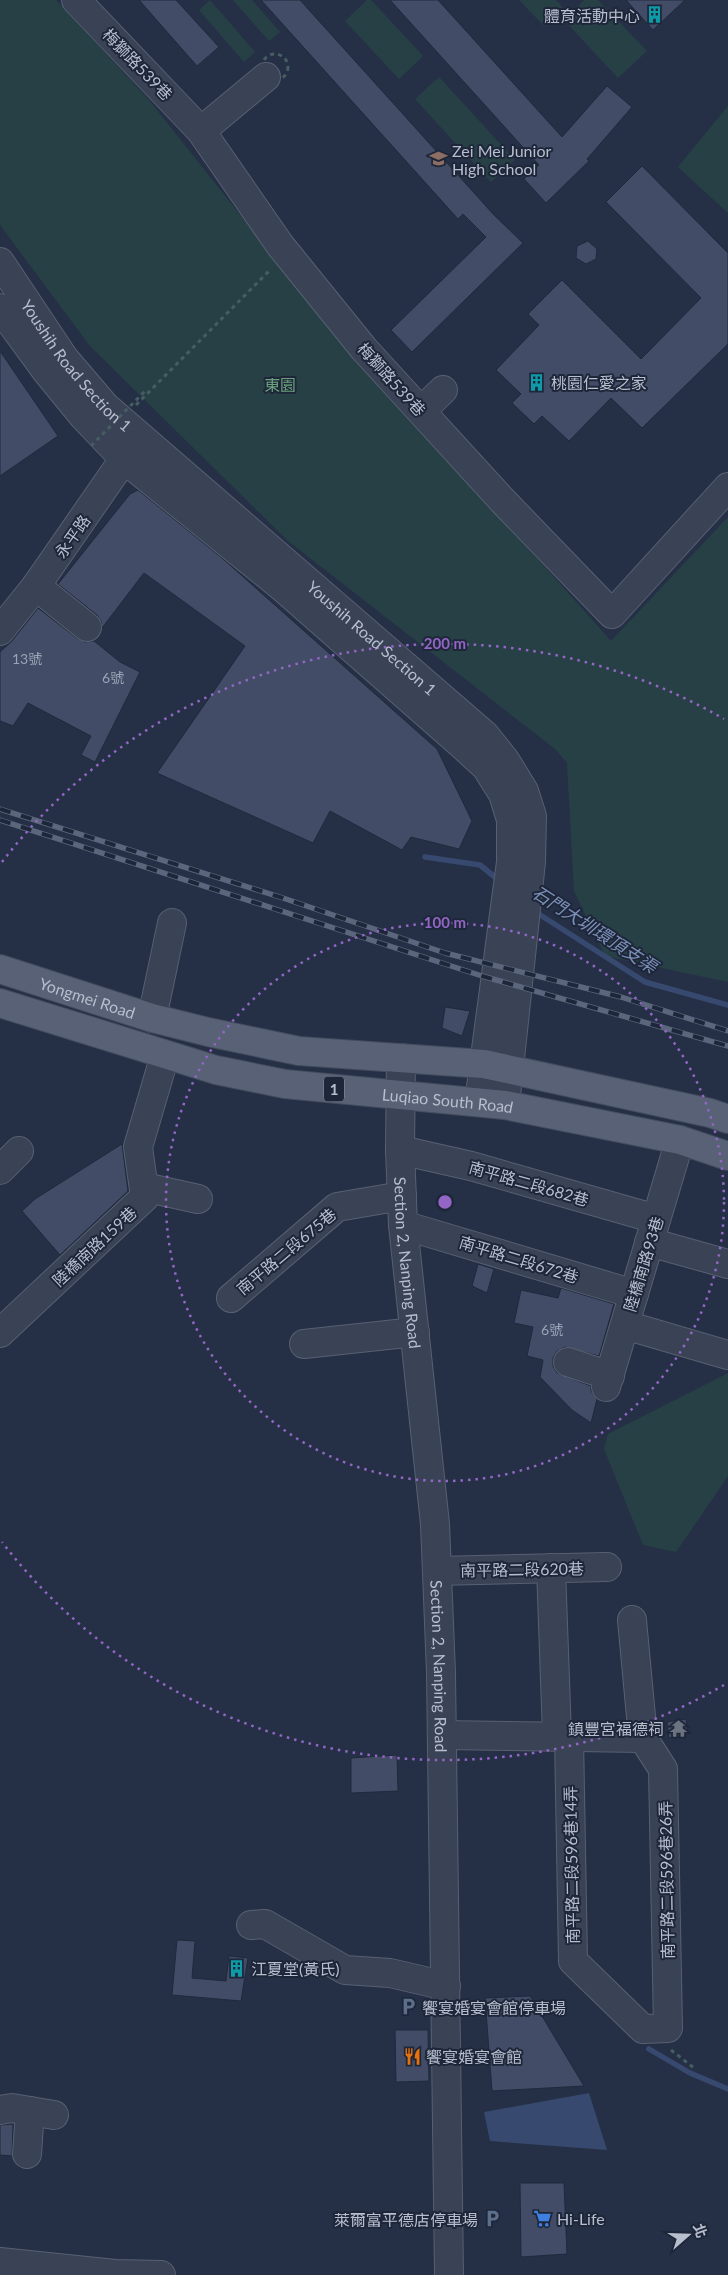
<svg xmlns="http://www.w3.org/2000/svg" width="728" height="2275" font-family="Lato,'Noto Sans TC',sans-serif">
<style>
.green{fill:#274046}
.water{fill:#37496e}
.lines{fill:none;stroke-linecap:round;stroke-linejoin:round}
.stream{stroke:#37496e;stroke-width:5.5}
.building{fill:#424c66;stroke:#20293c}
.minor-casing{stroke:#586072;stroke-width:30}
.major-casing{stroke:#434b5e;stroke-width:30}
.path{stroke:#465d62;stroke-width:3;stroke-dasharray:4 4;stroke-linecap:butt}
.minor{stroke:#3a4255;stroke-width:28}
.major{stroke:#586175;stroke-width:28}
.rail-casing{stroke:#5b667c;stroke-width:5.5}
.rail{stroke:#1e273a;stroke-width:4;stroke-dasharray:11;stroke-linecap:butt}
.path-bridge{stroke:#465d62;stroke-width:3;stroke-dasharray:4 4;stroke-linecap:butt}
.ring{fill:none;stroke:#9366c5;stroke-width:2.5;stroke-dasharray:2.5 5}
.labels{text-anchor:middle;dominant-baseline:central;stroke-width:4;stroke-linejoin:round;paint-order:stroke}
.number-label{font-size:14px;fill:#9aa2b4}
.shield{fill:#1e273a;stroke:#8991a2;stroke-width:1}
.shield-label{font-size:15px;font-weight:bold;fill:#b7bece}
.poi-label{font-size:16px;fill:#b7bece;stroke:#1e273a;text-anchor:start}
.street-label{font-size:16px;fill:#b7bece;stroke:#1e273a}
.park-label{font-size:16px;fill:#6ca17d;stroke:#1e273a}
.water-label{font-size:18px;font-style:italic;fill:#7c90b8;stroke:#1e273a}
.centre{fill:#9366c5;stroke:#1e273a;stroke-width:2.5}
.ring-label{font-size:15px;text-anchor:middle;font-weight:bold;fill:#9366c5;stroke:#1e273a;stroke-width:4;stroke-linejoin:round;paint-order:stroke}
</style>
<rect width="100%" height="100%" fill="#253046"/>
<g class="green">
<path d="M0,0H56L149,100L284,270L407,418L498,514L611,641L728,517V982L605,956L574,891L567,763L555,749L288,541L90,346L0,225Z"/>
<path d="M210,0L255,52L244,62L199,10Z"/>
<path d="M233,0H252L280,32L269,41Z"/>
<path d="M367,0H371L423,56L399,79L345,21Z"/>
<path d="M519,0H556L564,9L545,27Z"/>
<path d="M584,0H598L647,51L618,78L564,20Z"/>
<path d="M439,77L515,160L491,182L415,99Z"/>
<path d="M728,106V213L678,167Z"/>
<path d="M728,1373V1476L676,1552L643,1545L604,1449L608,1434Z"/>
</g>
<path class="water" d="M589,2093L607,2150L490,2141L484,2112Z"/>
<g class="lines">
<g class="stream">
<path d="M425,857L480,865L501,882"/>
<path d="M534,911L645,982L728,1005"/>
<path d="M649,2049L690,2073L728,2089"/>
</g>
</g>
<g class="building">
<path d="M139,0H176L219,47L197,66Z"/>
<path d="M261,0H300L494,215L523,243L412,352L391,330L486,237L463,214L458,219Z"/>
<path d="M390,0H438L562,137L607,86L632,107L587,159L589,161L546,203L524,179L539,165Z"/>
<path d="M626,0H685L653,30Z"/>
<path d="M642,166L728,253V344L642,428L611,398L569,441L542,416L534,424L512,403L521,394L496,370L539,325L528,314L562,280L641,359L701,298L606,202Z"/>
<path d="M588,241L597,249L596,259L586,264L576,258L577,246Z"/>
<path d="M0,351L58,436L0,476Z"/>
<path d="M138,490L222,558L437,749L472,821L459,849L411,837L402,850L330,811L313,843L157,773L245,646L144,573L102,628L101,621L97,615L58,584L130,494Z"/>
<path d="M38,608L78,639L85,642L94,641L120,662L140,672L95,762L81,755L91,736L28,703L13,726L0,721V652L12,641Z"/>
<path d="M445,1007L470,1011L462,1036L442,1028Z"/>
<path d="M122,1144L128,1191L60,1255L22,1211L35,1199Z"/>
<path d="M478,1264L494,1269L487,1293L472,1286Z"/>
<path d="M561,1288L614,1304L599,1356L565,1347L557,1351L553,1358V1366L557,1373L591,1386V1391L597,1399L591,1423L572,1410L540,1377L543,1360L527,1356L533,1327L514,1323L521,1290L558,1298Z"/>
<path d="M686,1719L688,1734L669,1738L667,1722Z"/>
<path d="M397,1755L398,1791L351,1793V1758Z"/>
<path d="M177,1940L195,1941L192,1978L226,1981L229,1956L248,1958L241,2001L172,1995Z"/>
<path d="M530,1996L584,2086L492,2091L485,1998Z"/>
<path d="M395,2030H428L429,2081L396,2082Z"/>
<path d="M13,2124L12,2156L0,2155V2125Z"/>
<path d="M520,2183H564L567,2254L521,2257Z"/>
</g>
<g class="lines">
<defs>
<g id="minor">
<path d="M76,0L201,131L280,245L364,349L502,500L612,614L728,487"/>
<path d="M201,131L266,77"/>
<path id="s1" d="M0,262L64,358L105,406L485,735L505,760L524,791L532,816L531,862L505,1105"/>
<path d="M0,308L47,372L83,416L124,459L282,587L462,745L486,767L503,794L511,820V862L479,1102"/>
<path d="M421,411L443,390"/>
<path d="M36,586L87,627"/>
<path d="M0,631L36,586L124,459L136,445"/>
<path d="M152,1018L172,923"/>
<path id="s2" d="M401,1058L400,1150L403,1225L435,1524L441,1673L449,2275"/>
<path d="M400,1150L471,1166L656,1219"/>
<path d="M0,1170L19,1151"/>
<path d="M144,1187L198,1199"/>
<path d="M403,1225L634,1294"/>
<path d="M649,1242L728,1264"/>
<path d="M231,1298L337,1207L402,1196"/>
<path d="M625,1325L728,1355"/>
<path d="M0,1333L145,1197L138,1147L165,1055"/>
<path d="M304,1344L415,1332"/>
<path d="M568,1362L610,1376"/>
<path d="M606,1387L680,1140"/>
<path d="M551,1568L557,1736"/>
<path d="M437,1571L607,1567"/>
<path d="M442,1735L643,1738"/>
<path d="M569,1736L573,1961L643,2029L668,2028L663,1769L643,1738L632,1620"/>
<path d="M251,1925L265,1924L345,1970L390,1973L446,1986"/>
<path d="M0,2110L12,2108L54,2115"/>
<path d="M27,2154L30,2111"/>
<path d="M0,2262L115,2274L161,2275"/>
</g>
<g id="major">
<path id="s3" d="M0,969L152,1018L208,1032L299,1051L484,1064L710,1113L728,1119"/>
<path id="s4" d="M0,1003L216,1070L285,1084L505,1105L680,1140L728,1156"/>
</g>
</defs>
<use href="#minor" class="minor-casing"/>
<use href="#major" class="major-casing"/>
<g class="path">
<circle cx="275" cy="67" r="13"/>
<path d="M136,405L271,269"/>
<path d="M671,2050L694,2068"/>
</g>
<use href="#minor" class="minor"/>
<use href="#major" class="major"/>
<defs>
<g id="rail">
<path d="M0,809L283,898L445,953L621,997L728,1031"/>
<path d="M0,820L482,976L728,1046"/>
</g>
</defs>
<use href="#rail" class="rail-casing"/>
<use href="#rail" class="rail"/>
<path class="path-bridge" d="M91,446L147,389"/>
</g>
<g class="ring">
<circle cx="445" cy="1202" r="279"/>
<path d="M724 1685A558 558 0 0 1 2 1542M2 862A558 558 0 0 1 724 719"/>
</g>
<defs>
<symbol id="building-bare" viewBox="-9 -9 18 18"><path d="M-4-6H4V6H1V3H-1V6H-4ZM-2.5-4.3h1.7v1.8h-1.7ZM.8-4.3h1.7v1.8H.8ZM-2.5-1h1.7V.8h-1.7ZM.8-1h1.7V.8H.8Z" fill="#0f9aa8" stroke="#1e273a" stroke-width="2.5" paint-order="stroke"/></symbol>
<symbol id="school-bare" viewBox="-9 -9 18 18"><path d="M0-5L7-2L0 1L-7-2ZM-4 1L0 2.5L4 1V4Q0 6-4 4Z" fill="#8d6e63" stroke="#1e273a" stroke-width="2.5" paint-order="stroke"/></symbol>
<symbol id="temple-bare" viewBox="-9 -9 18 18"><path d="M0-6L5-2H3V0L6.5 2.5H4V6H1.5V3h-3V6H-4V2.5H-6.5L-3 0V-2H-5Z" fill="#6b7280" stroke="#1e273a" stroke-width="2.5" paint-order="stroke"/></symbol>
<symbol id="parking-bare" viewBox="-9 -9 18 18"><path d="M-3.5-5.5H1a3.5 3.5 0 0 1 0 7H-1V5.5H-3.5ZM-1-3.4V-.6H.8a1.4 1.4 0 0 0 0-2.8Z" fill="#5c6f8a" stroke="#1e273a" stroke-width="2.5" paint-order="stroke"/></symbol>
<symbol id="restaurant-bare" viewBox="-9 -9 18 18"><path d="M-5-6h1v4h1v-4h1v4h1v-4h1v5L-1.5 .5V6h-2V.5L-5-1ZM5-6V6H3V1.5H1.5Q1.5-4 5-6Z" fill="#e8710a" stroke="#1e273a" stroke-width="2.5" paint-order="stroke"/></symbol>
<symbol id="supermarket-bare" viewBox="-9 -9 18 18"><path d="M-6-5.5h2.5l.6 2H6L4.5 2H-2.5L-4.4-4H-6ZM-1.5 3.2a1.3 1.3 0 1 0 .1 0ZM3 3.2a1.3 1.3 0 1 0 .1 0Z" fill="#3f7fe0" stroke="#1e273a" stroke-width="2.5" paint-order="stroke"/></symbol>
</defs>
<g fill-rule="evenodd">
<use href="#building-bare" x="642" y="2" width="25" height="25"/>
<use href="#school-bare" x="426" y="146" width="25" height="25"/>
<use href="#building-bare" x="524" y="370" width="25" height="25"/>
<use href="#temple-bare" x="666" y="1716" width="25" height="25"/>
<use href="#building-bare" x="224" y="1956" width="25" height="25"/>
<use href="#parking-bare" x="396" y="1994" width="25" height="25"/>
<use href="#restaurant-bare" x="400" y="2044" width="25" height="25"/>
<use href="#supermarket-bare" x="530" y="2206" width="25" height="25"/>
<use href="#parking-bare" x="480" y="2206" width="25" height="25"/>
</g>
<g class="labels">
<g class="number-label">
<text x="27" y="658">13號</text>
<text x="113" y="677">6號</text>
<text x="552" y="1329">6號</text>
</g>
<rect class="shield" x="324" y="1076.5" width="20" height="25" rx="4"/>
<g class="shield-label">
<text x="334" y="1089">1</text>
</g>
<g class="poi-label">
<text x="640" y="15" text-anchor="end">體育活動中心</text>
<text x="452" y="150">Zei Mei Junior<tspan x="452" dy="18">High School</tspan></text>
<text x="551" y="382">桃園仁愛之家</text>
<text x="664" y="1728" text-anchor="end">鎮豐宮福德祠</text>
<text x="251" y="1968">江夏堂(黃氏)</text>
<text x="422" y="2007">饗宴婚宴會館停車場</text>
<text x="426" y="2056">饗宴婚宴會館</text>
<text x="557" y="2218">Hi-Life</text>
<text x="478" y="2219" text-anchor="end">萊爾富平德店停車場</text>
</g>
<g class="street-label">
<text transform="translate(138 64) rotate(46)">梅獅路539巷</text>
<text stroke="none"><textPath href="#s1" startOffset="129">Youshih Road Section 1</textPath></text>
<text transform="translate(392 379) rotate(48)">梅獅路539巷</text>
<text transform="translate(72 536) rotate(-55)">永平路</text>
<text stroke="none"><textPath href="#s1" startOffset="532">Youshih Road Section 1</textPath></text>
<text stroke="none"><textPath href="#s3" startOffset="92">Yongmei Road</textPath></text>
<text stroke="none"><textPath href="#s4" startOffset="460">Luqiao South Road</textPath></text>
<text transform="translate(529 1183) rotate(16)">南平路二段682巷</text>
<text transform="translate(94 1246) rotate(-43)">陸橋南路159巷</text>
<text transform="translate(286 1251) rotate(-40)">南平路二段675巷</text>
<text transform="translate(519 1259) rotate(17)">南平路二段672巷</text>
<text stroke="none"><textPath href="#s2" startOffset="205">Section 2, Nanping Road</textPath></text>
<text transform="translate(643 1264) rotate(-73)">陸橋南路93巷</text>
<text transform="translate(522 1569) rotate(-1)">南平路二段620巷</text>
<text stroke="none"><textPath href="#s2" startOffset="610">Section 2, Nanping Road</textPath></text>
<text transform="translate(571 1865) rotate(-91)">南平路二段596巷14弄</text>
<text transform="translate(666 1880) rotate(-91)">南平路二段596巷26弄</text>
</g>
<g class="park-label">
<text x="280" y="384">東園</text>
</g>
<g class="water-label">
<text transform="translate(595 929) rotate(33)">石門大圳環頂支渠</text>
</g>
</g>
<circle cx="445" cy="1202" r="8" class="centre"/>
<g class="ring-label">
<text x="445" y="649">200 m</text>
<text x="445" y="928">100 m</text>
</g>
<g transform="translate(688 2235) rotate(70)" stroke="#1e273a" stroke-width="4" paint-order="stroke">
<path d="M0-4L9 19L0 12L-9 19Z" fill="#b7bece"/>
<text y="-8" font-size="14" font-weight="bold" text-anchor="middle" fill="#b7bece">北</text>
</g>
</svg>
